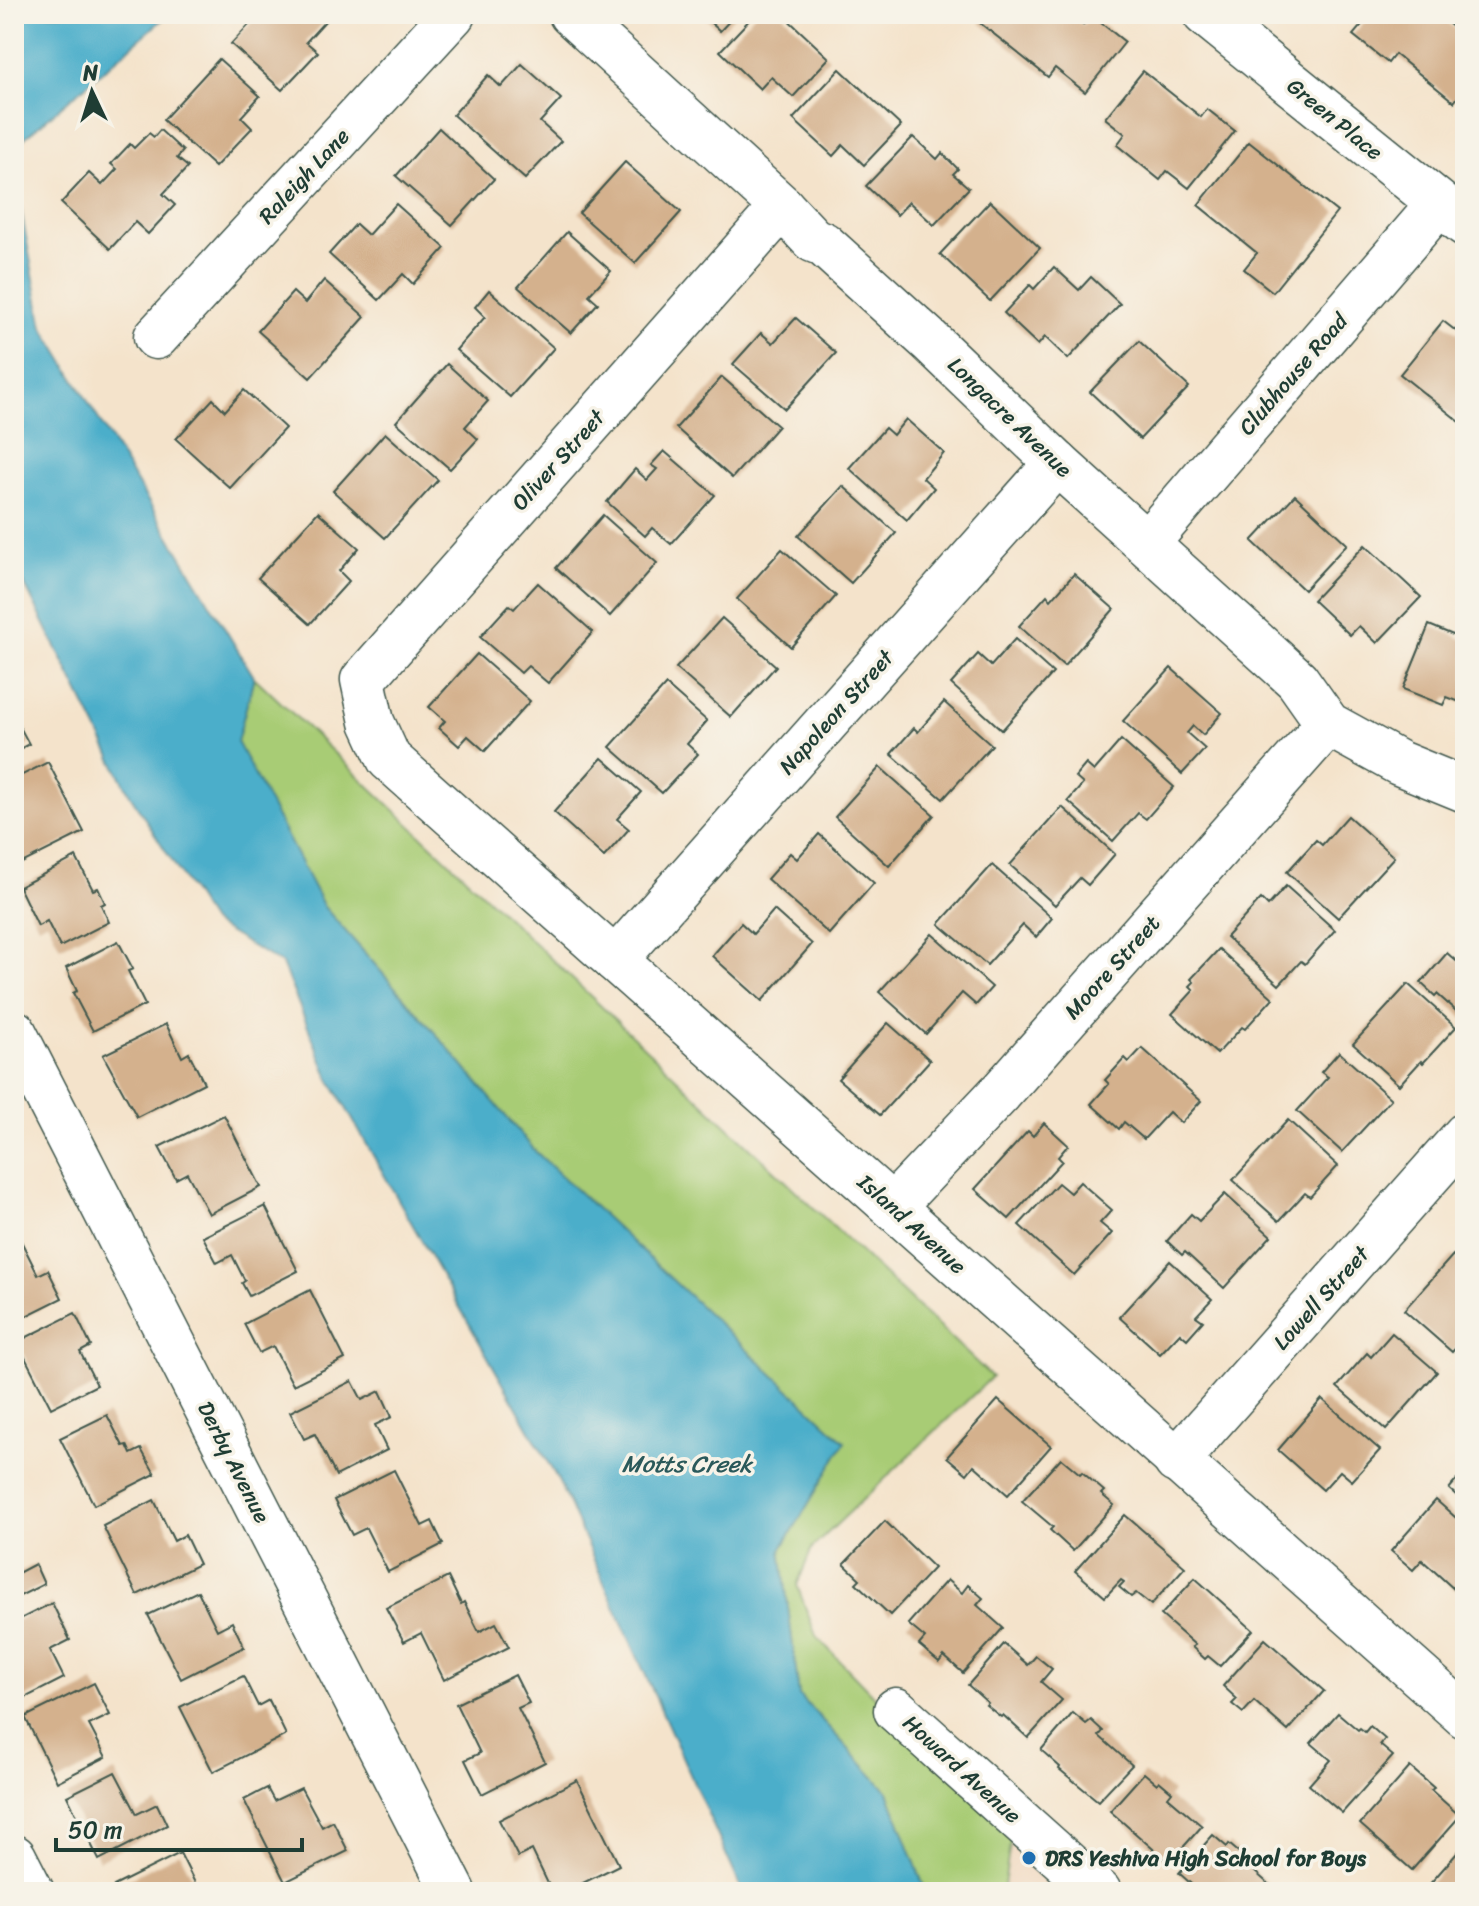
<svg xmlns="http://www.w3.org/2000/svg" width="1479" height="1906" font-family="Sriracha,sans-serif">
<style>
.built{fill:#f0d6bc}
.green{fill:#a8cc75;stroke:#648454;stroke-width:2}
.water{fill:#4baeca;stroke:#35767f;stroke-width:2}
.building{fill:#d4b18d}
.lines{fill:none;stroke-linecap:round;stroke-linejoin:round}
.minor-casing{stroke:#3f564b;stroke-width:47}
.minor{stroke:#fff;stroke-width:44}
.poi-dot{fill:#1f6fb2;stroke:#f7f3e8;stroke-width:3}
.labels{text-anchor:middle;dominant-baseline:central;stroke-width:7;stroke-linejoin:round;paint-order:stroke}
.street-label{font-size:22px;fill:#1f3d34;stroke:#f7f3e8}
.poi-label{font-size:22px;font-weight:bold;fill:#1f3d34;stroke:#f7f3e8;text-anchor:start}
.water-label{font-size:24px;font-style:italic;fill:#2a595a;stroke:#f7f3e8}
</style>
<rect width="100%" height="100%" fill="#f7f3e8"/>
<filter id="ink" filterUnits="userSpaceOnUse"><feTurbulence type="fractalNoise" baseFrequency=".0125" numOctaves="2"/><feDisplacementMap in="SourceGraphic" scale="16" xChannelSelector="R" yChannelSelector="G"/><feConvolveMatrix kernelMatrix="1 2 1 2 8 2 1 2 1" color-interpolation-filters="sRGB"/></filter>
<filter id="wash" filterUnits="userSpaceOnUse"><feTurbulence type="fractalNoise" baseFrequency=".006" numOctaves="4" result="noise"/><feDisplacementMap in="SourceGraphic" scale="32" xChannelSelector="R" yChannelSelector="G"/><feGaussianBlur stdDeviation="1.8" result="paint"/><feColorMatrix in="noise" values="0 0 0 0 0 0 0 0 0 0 0 0 0 0 0 0 0 1.4 0 .05"/><feComposite in="paint" operator="in"/></filter>
<g filter="url(#wash)">
<rect width="100%" height="100%" fill="#f4e3cb"/>
<path class="built" d="M1013,1824L1088,1892H1003Z"/>
<path class="green" d="M254,677L992,1377L812,1548L797,1585L816,1636L899,1722L1013,1824L1003,1892H926L888,1792L799,1695L781,1550L845,1442L536,1152L437,1035L324,907L237,742Z"/>
<g class="water">
<path d="M14,14H169L14,147Z"/>
<path d="M14,173L43,327L254,677L237,742L324,907L437,1035L536,1152L845,1442L781,1550L799,1695L888,1792L926,1892H743L558,1480L329,1078L282,964L211,922L130,795L14,563Z"/>
</g>
<g id="blocks">
<g class="building">
<path d="M259,14H322L327,19L306,42L318,52L282,90L231,44Z"/>
<path d="M701,14H736L720,31Z"/>
<path d="M755,14H782L829,58L793,97L771,77L760,89L720,51Z"/>
<path d="M988,14H1069L1083,25L1091,15L1125,42L1085,92L1055,68L1048,77L980,23Z"/>
<path d="M1371,14H1437L1465,37V88L1454,102L1395,54L1388,63L1353,35Z"/>
<path d="M219,59L260,96L241,117L252,128L215,167L163,120Z"/>
<path d="M522,64L561,99L540,122L561,141L525,179L453,115L488,75L501,87Z"/>
<path d="M840,69L901,126L864,165L843,145L833,156L793,119Z"/>
<path d="M1143,71L1201,117L1207,109L1235,131L1189,188L1167,171L1160,180L1117,145L1125,134L1105,118Z"/>
<path d="M439,128L494,179L452,225L396,176Z"/>
<path d="M160,130L183,151L177,158L188,167L163,194L175,205L148,234L135,222L110,249L61,203L89,173L102,185L117,169L111,164L130,144L134,148L149,133L154,137Z"/>
<path d="M913,137L937,159L942,153L958,169L953,174L969,188L934,225L909,202L897,215L866,186Z"/>
<path d="M1249,142L1337,212L1273,292L1244,269L1257,253L1198,205Z"/>
<path d="M625,162L681,212L635,263L579,213Z"/>
<path d="M990,201L1040,248L990,301L940,254Z"/>
<path d="M396,204L445,248L413,284L403,274L379,300L329,254L356,224L368,235Z"/>
<path d="M567,232L611,271L589,295L598,303L571,333L518,287Z"/>
<path d="M1054,267L1079,290L1091,277L1120,304L1068,359L1045,337L1038,345L1004,313L1030,285L1034,289Z"/>
<path d="M324,280L365,317L310,378L258,331L293,292L305,303Z"/>
<path d="M489,290L554,348L510,397L456,350L485,317L475,307Z"/>
<path d="M796,318L836,353L785,409L733,364L761,333L773,343Z"/>
<path d="M1443,321L1465,338V426L1400,374Z"/>
<path d="M1139,341L1189,387L1140,439L1090,392Z"/>
<path d="M447,364L488,401L465,427L478,439L450,469L396,422Z"/>
<path d="M722,377L778,426L732,478L676,428Z"/>
<path d="M244,390L285,428L230,488L176,439L213,399L225,411Z"/>
<path d="M906,419L944,453L923,478L934,488L907,520L849,468L885,428L893,435Z"/>
<path d="M385,433L438,480L385,538L333,491Z"/>
<path d="M664,451L715,495L671,544L652,528L645,536L607,502L635,469L647,480L657,469L651,465Z"/>
<path d="M843,486L896,533L851,583L798,536Z"/>
<path d="M1295,495L1347,544L1304,590L1252,541Z"/>
<path d="M318,512L359,548L339,571L349,581L310,624L258,578Z"/>
<path d="M603,515L657,563L610,616L556,568Z"/>
<path d="M1365,545L1421,597L1377,643L1359,626L1350,635L1313,600Z"/>
<path d="M782,549L836,596L791,647L737,599Z"/>
<path d="M1074,574L1114,609L1064,666L1019,626L1047,595L1051,600Z"/>
<path d="M538,583L593,632L548,683L528,666L521,673L480,637L509,605L514,609Z"/>
<path d="M722,618L776,666L731,717L676,668Z"/>
<path d="M1429,625L1465,640V704L1447,697L1443,705L1403,689Z"/>
<path d="M1015,639L1053,673L1002,730L951,684L978,654L991,666Z"/>
<path d="M477,654L530,701L485,751L468,736L459,746L439,728L445,721L429,707Z"/>
<path d="M1171,668L1222,713L1203,735L1193,726L1187,733L1205,749L1182,774L1123,721Z"/>
<path d="M666,685L707,721L687,744L698,754L662,793L610,747Z"/>
<path d="M944,702L992,745L943,799L891,754L914,728L918,732Z"/>
<path d="M14,716L29,744L14,752Z"/>
<path d="M1121,740L1174,787L1146,819L1138,813L1113,841L1068,801L1083,784L1075,777L1086,764L1094,771Z"/>
<path d="M602,758L641,792L617,819L629,829L604,857L554,812Z"/>
<path d="M48,762L84,832L14,867V779Z"/>
<path d="M880,767L934,815L889,866L835,817Z"/>
<path d="M1062,807L1115,854L1088,885L1080,878L1055,905L1010,865Z"/>
<path d="M1348,816L1394,857L1338,918L1287,872L1316,840L1322,845Z"/>
<path d="M819,834L874,883L829,934L767,879L790,853L797,859Z"/>
<path d="M76,857L93,890L98,888L105,903L101,905L109,922L60,947L47,921L38,926L19,887Z"/>
<path d="M992,865L1052,918L1036,937L1023,925L987,965L939,924Z"/>
<path d="M1286,886L1335,930L1305,964L1301,961L1279,985L1226,937L1261,899L1268,906Z"/>
<path d="M774,910L812,944L762,1001L712,956L741,923L753,934Z"/>
<path d="M932,934L992,987L976,1005L962,993L926,1034L879,992Z"/>
<path d="M118,941L133,969L128,971L145,1005L93,1031L73,993L77,991L66,968Z"/>
<path d="M1219,949L1273,998L1245,1029L1242,1027L1217,1054L1172,1014L1194,990L1190,986L1194,982L1191,979Z"/>
<path d="M1465,952V1019L1437,994L1435,996L1421,983L1447,953L1456,961Z"/>
<path d="M1408,984L1456,1027L1423,1063L1421,1061L1399,1085L1353,1044Z"/>
<path d="M888,1023L930,1060L880,1115L838,1079Z"/>
<path d="M166,1024L182,1057L189,1053L204,1083L137,1117L103,1055Z"/>
<path d="M1142,1048L1201,1101L1181,1123L1169,1112L1144,1139L1124,1122L1119,1129L1091,1104L1109,1084L1105,1080L1125,1058L1129,1062Z"/>
<path d="M1339,1052L1391,1099L1342,1152L1297,1111L1328,1077L1321,1072Z"/>
<path d="M224,1115L261,1187L209,1214L187,1173L176,1179L159,1147Z"/>
<path d="M1288,1120L1338,1166L1310,1197L1305,1193L1279,1221L1233,1180Z"/>
<path d="M1044,1123L1068,1145L1058,1157L1062,1161L1009,1219L975,1189L1028,1131L1033,1136Z"/>
<path d="M1080,1182L1112,1210L1100,1223L1112,1233L1074,1275L1019,1225L1058,1183L1070,1193Z"/>
<path d="M1225,1194L1271,1236L1224,1288L1185,1252L1182,1255L1167,1241L1191,1214L1199,1221Z"/>
<path d="M265,1206L298,1271L249,1296L242,1283L245,1281L232,1255L217,1263L203,1237Z"/>
<path d="M17,1233L38,1275L48,1270L62,1298L14,1322V1234Z"/>
<path d="M1453,1255L1465,1266V1338L1452,1352L1404,1310Z"/>
<path d="M1170,1261L1212,1299L1196,1316L1203,1321L1187,1339L1180,1333L1160,1354L1119,1317Z"/>
<path d="M310,1290L345,1359L293,1385L273,1346L259,1353L244,1324Z"/>
<path d="M75,1313L91,1346L80,1352L97,1385L51,1408L17,1342Z"/>
<path d="M1392,1333L1437,1372L1386,1430L1337,1387L1367,1353L1371,1357Z"/>
<path d="M352,1381L362,1400L380,1391L392,1417L375,1425L387,1450L336,1476L315,1434L304,1439L290,1412Z"/>
<path d="M1322,1399L1380,1450L1352,1481L1340,1471L1323,1490L1278,1450Z"/>
<path d="M998,1400L1051,1446L1008,1495L974,1465L967,1474L947,1457Z"/>
<path d="M107,1415L123,1446L127,1445L131,1454L141,1449L155,1474L94,1505L60,1438Z"/>
<path d="M1061,1458L1080,1474L1082,1472L1104,1491L1101,1494L1114,1505L1073,1551L1050,1530L1053,1527L1022,1501Z"/>
<path d="M394,1470L422,1526L432,1521L443,1544L388,1572L366,1528L352,1535L334,1500Z"/>
<path d="M1465,1470V1503L1449,1489Z"/>
<path d="M154,1500L174,1541L185,1535L199,1564L137,1595L103,1526Z"/>
<path d="M1436,1500L1465,1526V1579L1455,1590L1422,1560L1413,1570L1391,1551Z"/>
<path d="M1125,1515L1185,1567L1151,1605L1136,1593L1131,1597L1119,1587L1124,1582L1121,1580L1105,1597L1075,1571Z"/>
<path d="M885,1521L934,1568L890,1615L856,1583L860,1579L844,1564Z"/>
<path d="M35,1564L44,1584L14,1599V1575Z"/>
<path d="M448,1577L461,1604L464,1602L479,1632L496,1623L509,1647L444,1680L421,1633L404,1642L386,1608Z"/>
<path d="M1195,1578L1253,1630L1220,1666L1208,1656L1205,1659L1192,1647L1195,1645L1161,1615Z"/>
<path d="M947,1580L962,1593L968,1585L983,1598L977,1605L1003,1628L963,1673L944,1656L939,1662L919,1645L925,1638L908,1624Z"/>
<path d="M198,1591L217,1630L232,1622L244,1647L181,1679L148,1615Z"/>
<path d="M52,1603L70,1640L50,1650L64,1678L17,1702L14,1696V1622Z"/>
<path d="M1265,1639L1324,1691L1288,1731L1254,1701L1243,1713L1232,1704L1237,1699L1223,1686Z"/>
<path d="M1004,1644L1028,1665L1036,1656L1052,1669L1041,1682L1062,1700L1028,1738L1003,1715L1001,1717L986,1705L988,1703L968,1685Z"/>
<path d="M515,1675L529,1703L518,1708L545,1762L482,1794L465,1760L480,1753L456,1704Z"/>
<path d="M243,1676L258,1706L269,1700L286,1735L213,1772L180,1707Z"/>
<path d="M94,1683L110,1715L89,1725L106,1757L57,1782L25,1717Z"/>
<path d="M1073,1713L1086,1724L1091,1720L1103,1731L1099,1736L1132,1765L1098,1801L1059,1769L1060,1767L1041,1750Z"/>
<path d="M1338,1713L1358,1730L1360,1728L1365,1732L1370,1726L1385,1739L1380,1745L1393,1756L1342,1813L1309,1785L1331,1760L1311,1743Z"/>
<path d="M1410,1767L1434,1788L1431,1790L1460,1816L1412,1870L1360,1824Z"/>
<path d="M115,1772L137,1814L157,1804L167,1825L99,1860L67,1796Z"/>
<path d="M1144,1773L1157,1784L1159,1781L1172,1792L1168,1797L1202,1826L1169,1863L1110,1811Z"/>
<path d="M577,1780L619,1865L565,1892H552L532,1850L518,1857L499,1820Z"/>
<path d="M267,1788L274,1801L301,1788L322,1827L333,1821L348,1851L285,1882L244,1800Z"/>
<path d="M1213,1835L1227,1847L1229,1844L1242,1855L1239,1858L1271,1886L1266,1892H1200L1179,1873Z"/>
<path d="M1465,1844V1892H1435L1428,1886Z"/>
<path d="M180,1853L198,1889L191,1892H118L114,1886Z"/>
</g>
</g>
</g>
<g filter="url(#ink)">
<use href="#blocks" fill-opacity="0" stroke="#3f564b" stroke-width="2"/>
<g class="lines">
<defs>
<g id="minor">
<path d="M571,14L782,207L813,240L823,244L930,341L1057,463L1297,680L1328,724L1399,763L1465,790"/>
<path d="M1205,14L1465,224"/>
<path d="M782,207L363,680L372,722L389,759L1465,1716"/>
<path d="M156,337L453,14"/>
<path d="M1147,543L1439,204"/>
<path d="M615,960L1057,463"/>
<path d="M14,1032L454,1892"/>
<path d="M893,1206L1001,1092L1328,724"/>
<path d="M1176,1461L1465,1135"/>
<path d="M896,1710L1099,1892"/>
<path d="M14,1857L32,1892"/>
</g>
</defs>
<use href="#minor" class="minor-casing"/>
<use href="#minor" class="minor"/>
</g>
</g>
<circle class="poi-dot" cx="1029" cy="1858" r="8"/>
<g class="labels">
<g class="street-label">
<text transform="translate(1335 119) rotate(39)">Green Place</text>
<text transform="translate(304 176) rotate(-47)">Raleigh Lane</text>
<text transform="translate(1293 374) rotate(-49)">Clubhouse Road</text>
<text transform="translate(1010 417) rotate(44)">Longacre Avenue</text>
<text transform="translate(558 460) rotate(-48)">Oliver Street</text>
<text transform="translate(836 712) rotate(-48)">Napoleon Street</text>
<text transform="translate(1112 967) rotate(-48)">Moore Street</text>
<text transform="translate(912 1224) rotate(42)">Island Avenue</text>
<text transform="translate(1321 1298) rotate(-48)">Lowell Street</text>
<text transform="translate(234 1462) rotate(63)">Derby Avenue</text>
<text transform="translate(962 1769) rotate(42)">Howard Avenue</text>
</g>
<g class="poi-label">
<text x="1045" y="1858">DRS Yeshiva High School for Boys</text>
</g>
<g class="water-label">
<text x="687" y="1464">Motts Creek</text>
</g>
</g>
<rect width="1479" height="1906" fill="none" stroke="#f7f3e8" stroke-width="48"/>
<g transform="translate(92 92) rotate(356)" stroke="#f7f3e8" stroke-width="6" paint-order="stroke">
<path d="M0-6L14 30L0 20L-14 30Z" fill="#1f3d34"/>
<text y="-12" font-size="22" font-weight="bold" text-anchor="middle" fill="#1f3d34">N</text>
</g>
<path d="M56 1838v12h246v-12" fill="none" stroke="#1f3d34" stroke-width="4"/>
<text x="68" y="1838" font-size="24" fill="#1f3d34" stroke="#f7f3e8" stroke-width="6" paint-order="stroke">50 m</text>
</svg>
